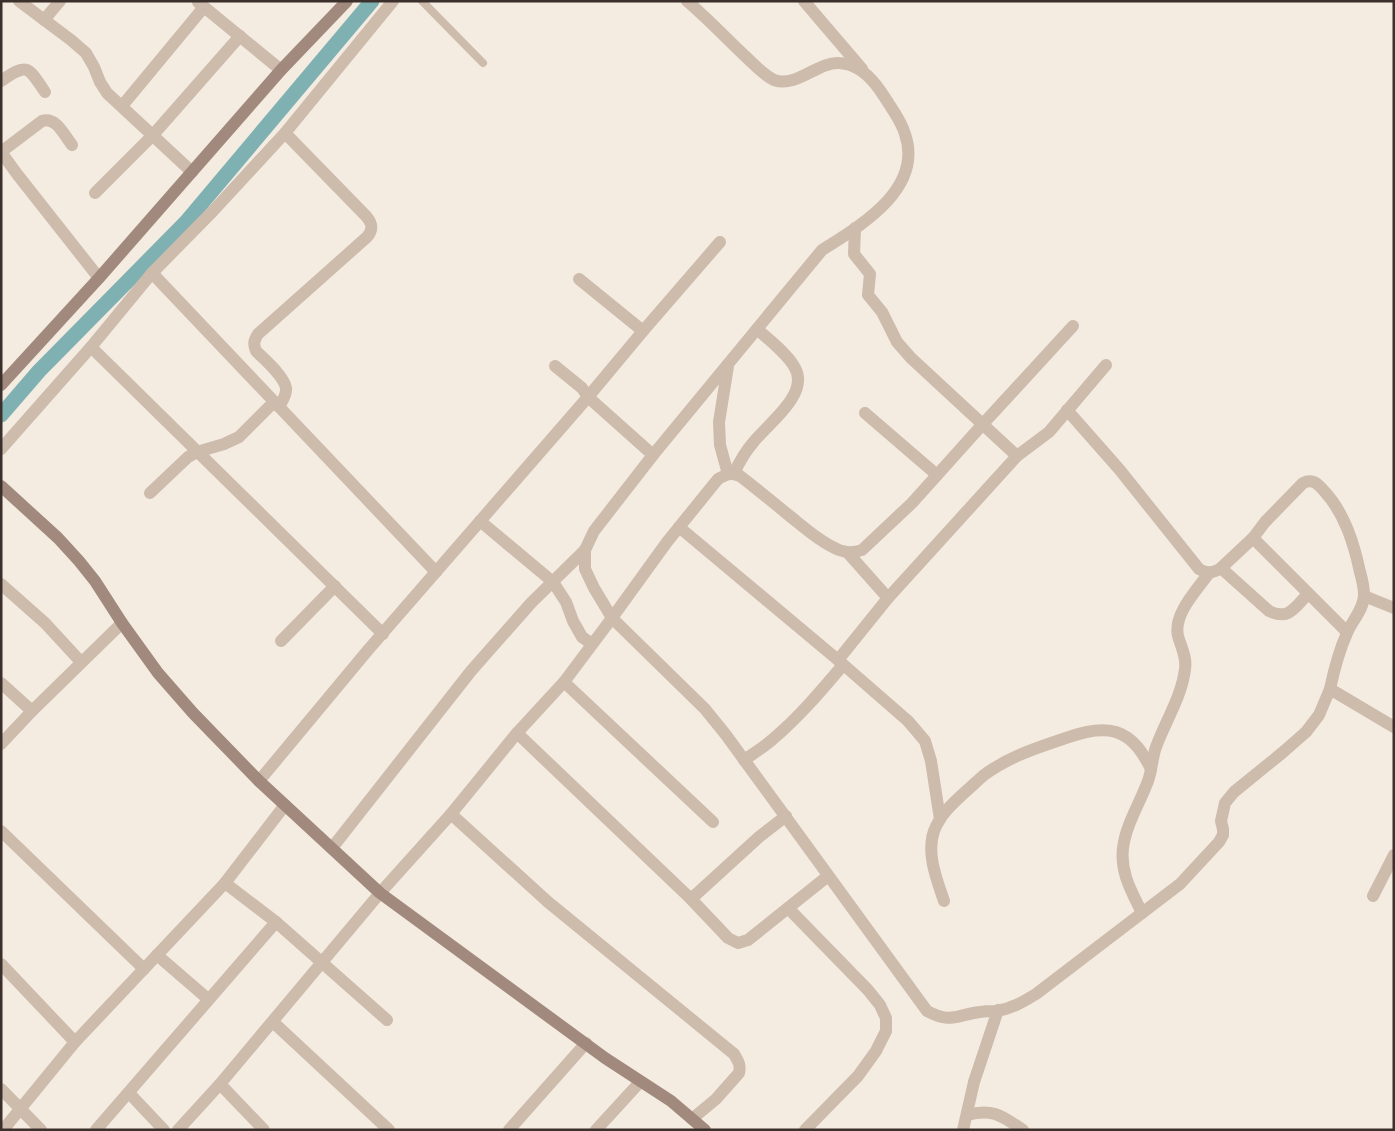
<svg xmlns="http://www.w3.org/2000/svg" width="1395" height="1131" font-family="Jost,sans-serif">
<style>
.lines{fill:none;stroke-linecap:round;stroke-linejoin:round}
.canal{stroke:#7fb0b2;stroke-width:15}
.lane{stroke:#cdbbac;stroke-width:8}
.street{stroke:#cdbbac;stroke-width:12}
.secondary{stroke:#a18a7d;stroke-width:12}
</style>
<rect width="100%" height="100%" fill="#f4ebe1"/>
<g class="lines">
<path class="canal" d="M1,415L39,371L186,222L372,1"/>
<path class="lane" d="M422,1L483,63"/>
<g class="street">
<path d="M19,1L71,40L86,53L94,67L100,82L107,93L192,172"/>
<path d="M687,1C707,18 726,38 745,56C754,64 763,75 774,80C797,88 817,62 839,63C842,63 846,64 850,65C868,71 879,88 889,104C895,113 902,123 905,134C924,189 860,226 822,250L653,455L594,531L585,550V569L594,588L612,618L705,709L726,735L927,1011C951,1024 956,1015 980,1012C985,1011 991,1011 996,1011C1011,1009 1023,1002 1036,994L1180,884L1219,842L1223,835V829L1221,821L1225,803L1234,792L1282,753L1306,732L1319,715L1330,689"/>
<path d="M804,1L862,69"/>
<path d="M198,2L281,70"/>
<path d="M44,20L60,1"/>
<path d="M1,81C28,62 28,67 45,92"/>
<path d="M122,106L204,7"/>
<path d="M1,152L17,174L99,278"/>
<path d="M1,152L42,121C56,116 64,135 72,145"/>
<path d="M95,193L153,135L240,36"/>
<path d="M855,228L854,254L870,274L868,295L882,312L897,342L911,358L1017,456"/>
<path d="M152,273L436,572"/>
<path d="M579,279L643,331"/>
<path d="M91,347L383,634"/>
<path d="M555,366L582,388L588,397L653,455"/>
<path d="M279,407C282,401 287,395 286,388C284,376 265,360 256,351C253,344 254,340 258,334L367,237C374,229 372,223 366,216L285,133"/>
<path d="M1067,410L1119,469L1199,569C1207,574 1213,573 1221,568L1253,538L1265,522L1303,483C1313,478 1318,484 1325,492C1345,514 1354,544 1360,572C1362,579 1364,588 1364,595C1364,609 1352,621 1347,633C1339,651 1334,670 1330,689L1394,727"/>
<path d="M865,413L937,475"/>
<path d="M1,449L91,347L152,273L213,211L285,133L393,1"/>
<path d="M734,473C739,463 744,453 752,444C766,425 810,395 795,368C788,354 769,340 757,329"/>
<path d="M728,474L720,445L719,422L728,366"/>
<path d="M150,493L188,457L197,452L224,444L239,437L274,402"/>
<path d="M480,521L553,582L566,602L573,621L582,637L592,644"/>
<path d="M679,527L838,660L908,721L925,741L931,761L940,819"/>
<path d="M1253,538L1347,632"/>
<path d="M848,553L888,598"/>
<path d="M1221,568L1269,611C1289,621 1295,607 1308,594"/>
<path d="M1,584L45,623L81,662"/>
<path d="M1364,596L1394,608"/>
<path d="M281,641L335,586"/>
<path d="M838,660L888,598L1017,456L1049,432L1106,365"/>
<path d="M564,682L713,822"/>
<path d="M1,683L32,711"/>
<path d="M517,733L691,899L728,938L738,943L748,940L828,876"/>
<path d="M1,744L32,711L122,623"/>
<path d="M744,760C754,753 764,747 773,739C799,717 821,691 843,665"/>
<path d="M259,781L368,650L588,397L643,331L720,242"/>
<path d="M451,814L548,902L734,1054C738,1061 741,1065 739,1073L716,1099L692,1119"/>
<path d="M1,831L144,969"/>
<path d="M332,848L471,671L531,603L585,550"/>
<path d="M225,883L276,922L387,1020"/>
<path d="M1373,896L1394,855"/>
<path d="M691,899L759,837L786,816"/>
<path d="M944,901C937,880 926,854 934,831C940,815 952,804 964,793C971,787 977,781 984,775C1007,758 1033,749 1060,740C1077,734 1097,727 1116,732C1134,738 1143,753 1151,769"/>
<path d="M788,908L868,990L880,1005L886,1018V1031L876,1051L858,1076L805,1130"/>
<path d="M1142,913C1132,892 1120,873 1123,848C1126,824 1140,803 1148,781C1152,770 1152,758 1156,747C1165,722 1182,696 1185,669C1187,657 1181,647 1178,636C1173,614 1197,590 1209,573"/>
<path d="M157,955L208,999"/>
<path d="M1,964L75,1042"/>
<path d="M273,1022L389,1130"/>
<path d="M220,1084L264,1130"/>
<path d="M1,1089L41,1130"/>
<path d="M129,1093L164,1130"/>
<path d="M967,1115C993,1108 1002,1116 1023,1130"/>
<path d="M3,1130L75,1042L225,883L285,805"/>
<path d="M96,1130L276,922"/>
<path d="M178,1130L220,1084L380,893L451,814L517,733L564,682L612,618L667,542L718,479C727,474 731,472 740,476C757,489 774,503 791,517C806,529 822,543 839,550C847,553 854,553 862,550L912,503L982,425L1073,326"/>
<path d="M509,1130L586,1043"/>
<path d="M596,1130L640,1082"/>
<path d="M963,1130L974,1082L998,1010"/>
</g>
<g class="secondary">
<path d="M1,385L99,278L281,70L347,1"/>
<path d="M1,486L58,538L79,561L95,581L122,623L158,673L193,713L259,781L380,893L605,1058L671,1101L705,1130"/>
</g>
</g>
<rect width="1395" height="1131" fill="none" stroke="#3b302b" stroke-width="5"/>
</svg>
